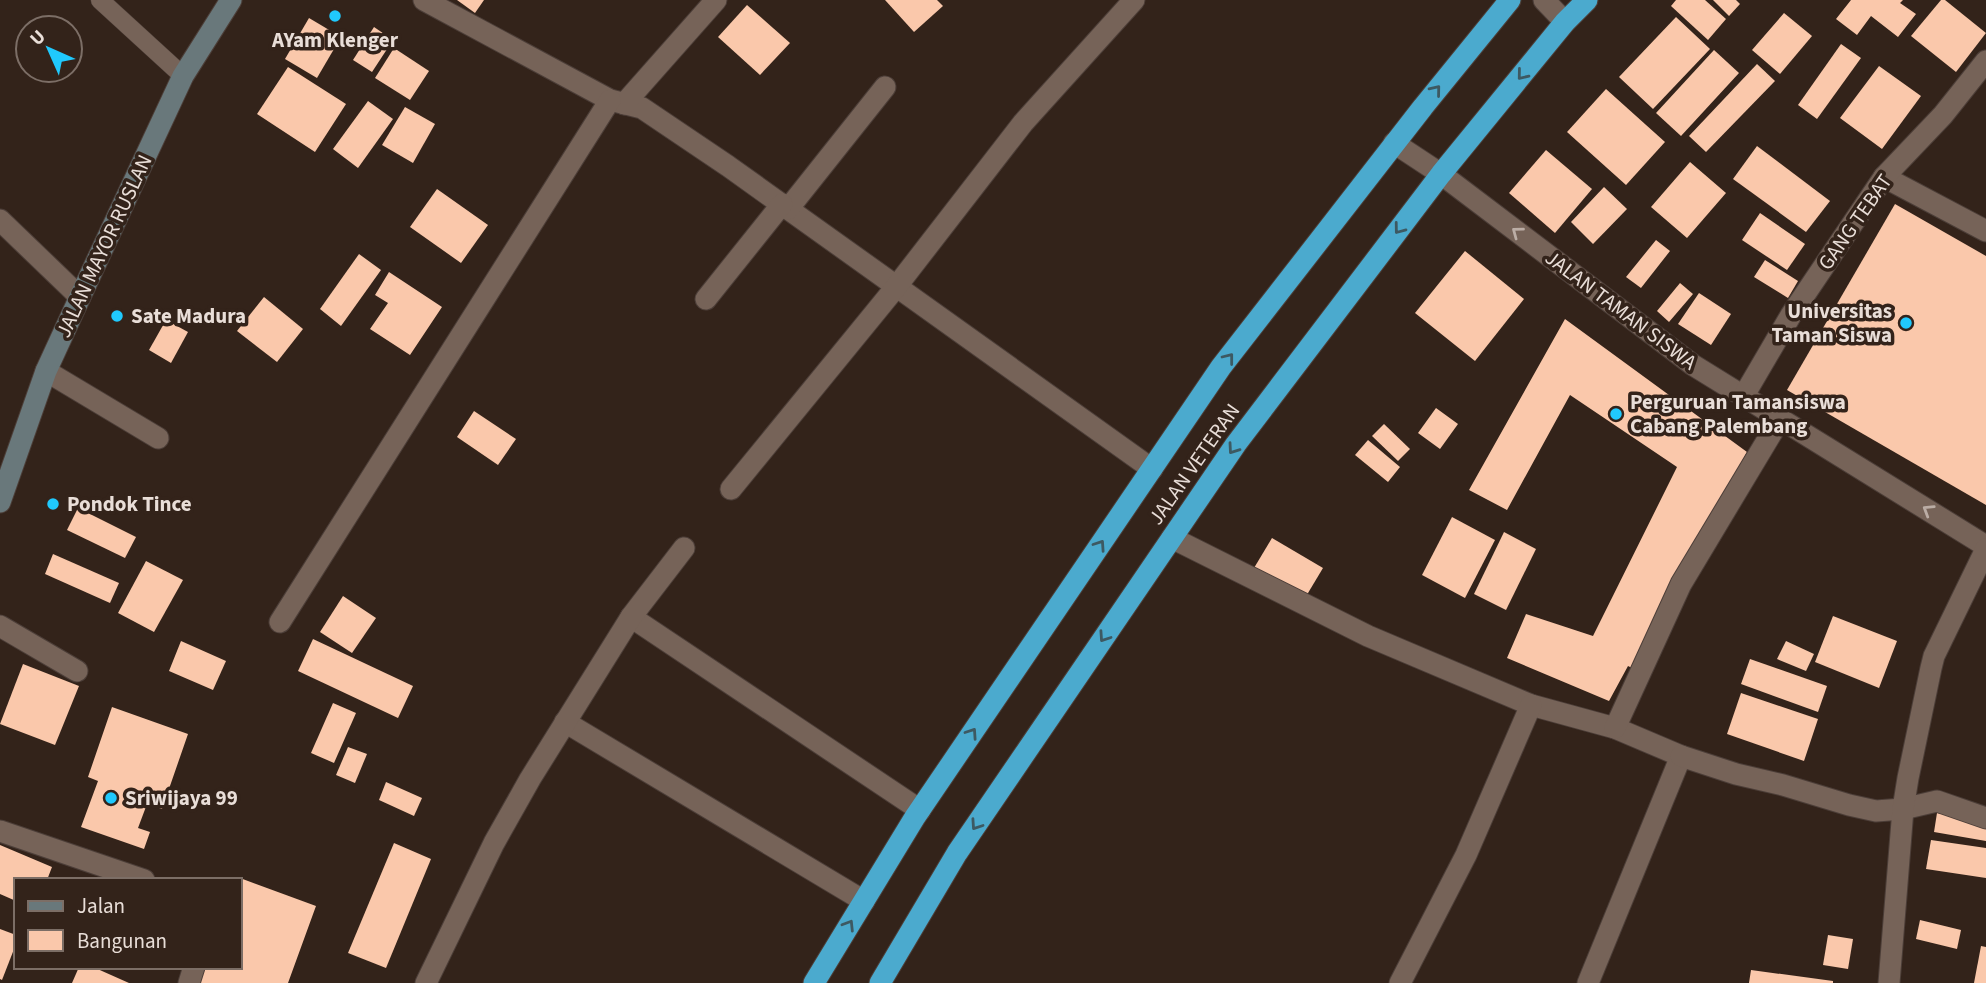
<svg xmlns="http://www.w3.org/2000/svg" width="1986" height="983" font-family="'Source Sans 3',sans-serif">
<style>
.building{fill:#fac8ab}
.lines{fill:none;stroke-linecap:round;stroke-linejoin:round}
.lane-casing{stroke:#4c3e38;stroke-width:19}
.street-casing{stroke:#4c3e38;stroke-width:23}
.secondary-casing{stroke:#4c3e38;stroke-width:23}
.highway-casing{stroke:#4c3e38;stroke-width:23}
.lane{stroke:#766358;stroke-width:18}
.street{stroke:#766358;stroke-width:21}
.secondary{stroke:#69787b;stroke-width:21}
.highway{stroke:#4baace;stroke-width:21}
.oneway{stroke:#3d5962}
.oneway2{stroke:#bbada5}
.poi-dot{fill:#20c9fd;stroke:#33231a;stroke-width:2.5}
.labels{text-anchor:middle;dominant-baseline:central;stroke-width:7;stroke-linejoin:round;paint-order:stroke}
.poi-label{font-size:21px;font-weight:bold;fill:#e9ded8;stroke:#33231a;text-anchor:start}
.street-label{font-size:21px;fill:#e9ded8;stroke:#33231a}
</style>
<rect width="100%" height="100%" fill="#33231a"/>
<g class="building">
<path d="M457,0H484L475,13Z"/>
<path d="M885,0H937L943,6L914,32Z"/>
<path d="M1676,0H1705L1726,19L1708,40L1671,6Z"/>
<path d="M1713,0H1736L1740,4L1729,16Z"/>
<path d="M1851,0H1903L1900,3L1916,14L1898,37L1871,16L1857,35L1836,19Z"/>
<path d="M1941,0H1945L1986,33L1956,72L1911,36Z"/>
<path d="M747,5L790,43L760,75L718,37Z"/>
<path d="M1784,13L1812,36L1780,74L1752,50Z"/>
<path d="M1676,17L1710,49L1653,109L1619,77Z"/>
<path d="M309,18L341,37L317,78L285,59Z"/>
<path d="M374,27L393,40L372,72L353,60Z"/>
<path d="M1841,44L1861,58L1817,119L1798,105Z"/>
<path d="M394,48L429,71L410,100L375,78Z"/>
<path d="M1714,50L1739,73L1681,136L1656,113Z"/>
<path d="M1757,64L1775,81L1706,152L1689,136Z"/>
<path d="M1879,66L1921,96L1882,149L1840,118Z"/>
<path d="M288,67L346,104L315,152L257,114Z"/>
<path d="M1606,89L1665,142L1626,185L1567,132Z"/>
<path d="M368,101L393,119L358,168L333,149Z"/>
<path d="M405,107L435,124L413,163L382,145Z"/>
<path d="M1757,146L1830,201L1806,232L1733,179Z"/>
<path d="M1546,150L1592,189L1555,233L1509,193Z"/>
<path d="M1690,162L1726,193L1687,238L1651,207Z"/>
<path d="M1604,187L1627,209L1593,244L1571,222Z"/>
<path d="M437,189L488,225L461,263L410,227Z"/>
<path d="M1895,204L1986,256V505L1787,390Z"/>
<path d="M1760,213L1805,244L1787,270L1742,240Z"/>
<path d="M1656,240L1670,251L1641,288L1626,277Z"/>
<path d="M1465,251L1524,299L1475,361L1415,313Z"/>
<path d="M359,254L381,270L341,326L320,309Z"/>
<path d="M1765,260L1798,281L1788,298L1754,277Z"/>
<path d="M389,272L442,307L410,355L370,329L388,303L375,295Z"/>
<path d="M1680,283L1693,294L1669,322L1657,311Z"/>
<path d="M1699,293L1731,314L1711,345L1678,324Z"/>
<path d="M264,297L303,329L277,362L237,331Z"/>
<path d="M1565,319L1747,452L1632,668L1628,666L1609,701L1507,658L1526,614L1593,636L1677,467L1570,395L1507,510L1469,490Z"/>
<path d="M166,320L188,332L171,363L149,350Z"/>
<path d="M1436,408L1458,424L1440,449L1418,433Z"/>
<path d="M474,411L516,439L498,465L457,437Z"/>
<path d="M1384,424L1410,449L1398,461L1372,436Z"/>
<path d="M1368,440L1400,467L1388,482L1355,455Z"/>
<path d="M78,508L136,537L125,558L67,530Z"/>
<path d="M1452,517L1495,540L1465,598L1422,575Z"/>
<path d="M1504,532L1536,549L1506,610L1474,594Z"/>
<path d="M1272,538L1323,568L1305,598L1254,568Z"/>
<path d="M53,554L119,583L110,603L45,574Z"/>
<path d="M146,561L183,580L154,632L118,613Z"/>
<path d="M343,596L376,618L352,653L320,632Z"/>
<path d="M1833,616L1897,641L1879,688L1815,662Z"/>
<path d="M313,639L413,686L398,718L298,671Z"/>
<path d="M181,641L226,661L213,690L169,671Z"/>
<path d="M1786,641L1814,654L1806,671L1777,659Z"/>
<path d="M1750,659L1827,686L1818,712L1741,684Z"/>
<path d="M23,664L79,686L55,745L0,724Z"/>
<path d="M1741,693L1818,719L1804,761L1727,734Z"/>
<path d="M333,703L356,713L334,763L311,753Z"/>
<path d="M112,707L188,734L162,809L147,804L138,828L150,832L144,849L81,827L98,781L88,777Z"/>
<path d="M348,747L367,754L355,783L336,775Z"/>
<path d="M386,782L422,798L414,816L379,800Z"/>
<path d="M1937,813L1986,822V841L1934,832Z"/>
<path d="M1931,840L1986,848V878L1926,869Z"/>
<path d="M394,843L431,859L386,968L348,953Z"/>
<path d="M0,845L52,867L47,880H16V901L0,894Z"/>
<path d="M240,878L316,906L288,983H199L205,967H240Z"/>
<path d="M1920,920L1961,930L1957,949L1916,939Z"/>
<path d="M0,929L16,935V944L2,980L0,979Z"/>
<path d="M1828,935L1853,939L1848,969L1823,965Z"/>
<path d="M1981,946L1986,947V983H1974Z"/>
<path d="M79,967H93L129,983H72Z"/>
<path d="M1751,970L1833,981V983H1749Z"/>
</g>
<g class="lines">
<defs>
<path id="lane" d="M100,0L183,76"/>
<g id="street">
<path d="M424,0L610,100L642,108L728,166L1152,469"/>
<path d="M1544,0L1565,22"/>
<path d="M624,104L716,0"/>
<path d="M1394,143L1441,174L1693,365L1986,546"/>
<path d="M1884,177L1986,231"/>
<path d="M788,209L885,87"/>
<path d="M0,220L80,297"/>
<path d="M706,299L782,204"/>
<path d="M46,371L158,438"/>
<path d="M1743,397L1791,315L1884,177L1943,115L1986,61"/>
<path d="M731,489L896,287L1023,123L1134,0"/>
<path d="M1172,538L1368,636L1531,705L1615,728L1681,756L1588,983"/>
<path d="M631,617L920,810"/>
<path d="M280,622L610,100"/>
<path d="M0,626L77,671"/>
<path d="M565,722L864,901"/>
<path d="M1615,728L1681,584L1780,419"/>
<path d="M1681,756L1736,774L1783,785L1849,805L1876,811L1903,809L1937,801L1986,818"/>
<path d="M0,831L144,880"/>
<path d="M189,983L194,967"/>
<path d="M426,983L494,843L530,779L631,617L684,548"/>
<path d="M1400,983L1466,855L1531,705"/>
<path d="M1889,983L1903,809L1908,778L1931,668L1934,656L1986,549"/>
</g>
<path id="secondary" d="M0,502L46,371L80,297L183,76L231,0"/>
<g id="highway">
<path d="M814,983L915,817L1221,367L1423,107L1510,0"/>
<path d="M880,983L957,853L1236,444L1441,174L1565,22L1587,0"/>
</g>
</defs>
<use href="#lane" class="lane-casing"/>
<use href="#street" class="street-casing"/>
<use href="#secondary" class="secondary-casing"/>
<use href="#highway" class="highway-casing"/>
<use href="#lane" class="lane"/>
<use href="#street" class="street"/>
<use href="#secondary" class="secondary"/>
<use href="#highway" class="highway"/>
</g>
<defs><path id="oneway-chevron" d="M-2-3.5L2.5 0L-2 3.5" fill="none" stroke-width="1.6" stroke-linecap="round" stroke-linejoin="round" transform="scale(1.75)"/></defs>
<g class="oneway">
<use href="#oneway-chevron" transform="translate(1522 75) rotate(129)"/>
<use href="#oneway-chevron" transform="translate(1436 90) rotate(-51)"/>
<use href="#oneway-chevron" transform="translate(1399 229) rotate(127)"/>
<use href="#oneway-chevron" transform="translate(1229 358) rotate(-52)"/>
<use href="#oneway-chevron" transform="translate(1233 449) rotate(125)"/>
<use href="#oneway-chevron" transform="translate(1100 545) rotate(-56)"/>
<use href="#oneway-chevron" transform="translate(1104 637) rotate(124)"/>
<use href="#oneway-chevron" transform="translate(972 733) rotate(-56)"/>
<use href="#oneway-chevron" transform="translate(976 825) rotate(124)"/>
<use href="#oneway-chevron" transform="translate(849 925) rotate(-58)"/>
</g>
<g class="oneway2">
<use href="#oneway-chevron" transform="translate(1517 232) rotate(-143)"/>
<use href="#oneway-chevron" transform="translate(1928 510) rotate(-148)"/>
</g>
<g class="poi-dot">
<circle cx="335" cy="16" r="7"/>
<circle cx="117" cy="316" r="7"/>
<circle cx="1906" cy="323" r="7"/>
<circle cx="1616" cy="414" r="7"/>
<circle cx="53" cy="504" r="7"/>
<circle cx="111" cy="798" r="7"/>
</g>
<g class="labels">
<g class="poi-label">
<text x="335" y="40" text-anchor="middle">AYam Klenger</text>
<text x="1892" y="311" text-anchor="end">Universitas<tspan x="1892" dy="24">Taman Siswa</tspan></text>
<text x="131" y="316">Sate Madura</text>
<text x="1630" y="402">Perguruan Tamansiswa<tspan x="1630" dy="24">Cabang Palembang</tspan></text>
<text x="67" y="504">Pondok Tince</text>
<text x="125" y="798">Sriwijaya 99</text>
</g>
<g class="street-label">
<text transform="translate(1855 222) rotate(-55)">GANG TEBAT</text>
<text transform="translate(104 246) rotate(-65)">JALAN MAYOR RUSLAN</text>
<text transform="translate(1621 310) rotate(37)">JALAN TAMAN SISWA</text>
<text transform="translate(1194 464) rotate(-55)">JALAN VETERAN</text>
</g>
</g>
<rect x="14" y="878" width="228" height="91" fill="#33231a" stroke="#7c6e66" stroke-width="2"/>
<rect x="28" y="901" width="35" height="10" fill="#69787b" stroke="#7c6e66" stroke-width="2"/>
<text x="77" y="913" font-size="21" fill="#e9ded8">Jalan</text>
<rect x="28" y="930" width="35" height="21" fill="#fac8ab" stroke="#7c6e66" stroke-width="2"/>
<text x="77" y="948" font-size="21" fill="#e9ded8">Bangunan</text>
<g transform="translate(49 49) rotate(315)"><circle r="33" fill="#33231a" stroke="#7c6e66" stroke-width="2"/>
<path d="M0-5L12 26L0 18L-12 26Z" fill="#20c9fd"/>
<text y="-10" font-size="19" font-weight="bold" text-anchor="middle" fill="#e9ded8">U</text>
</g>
</svg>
